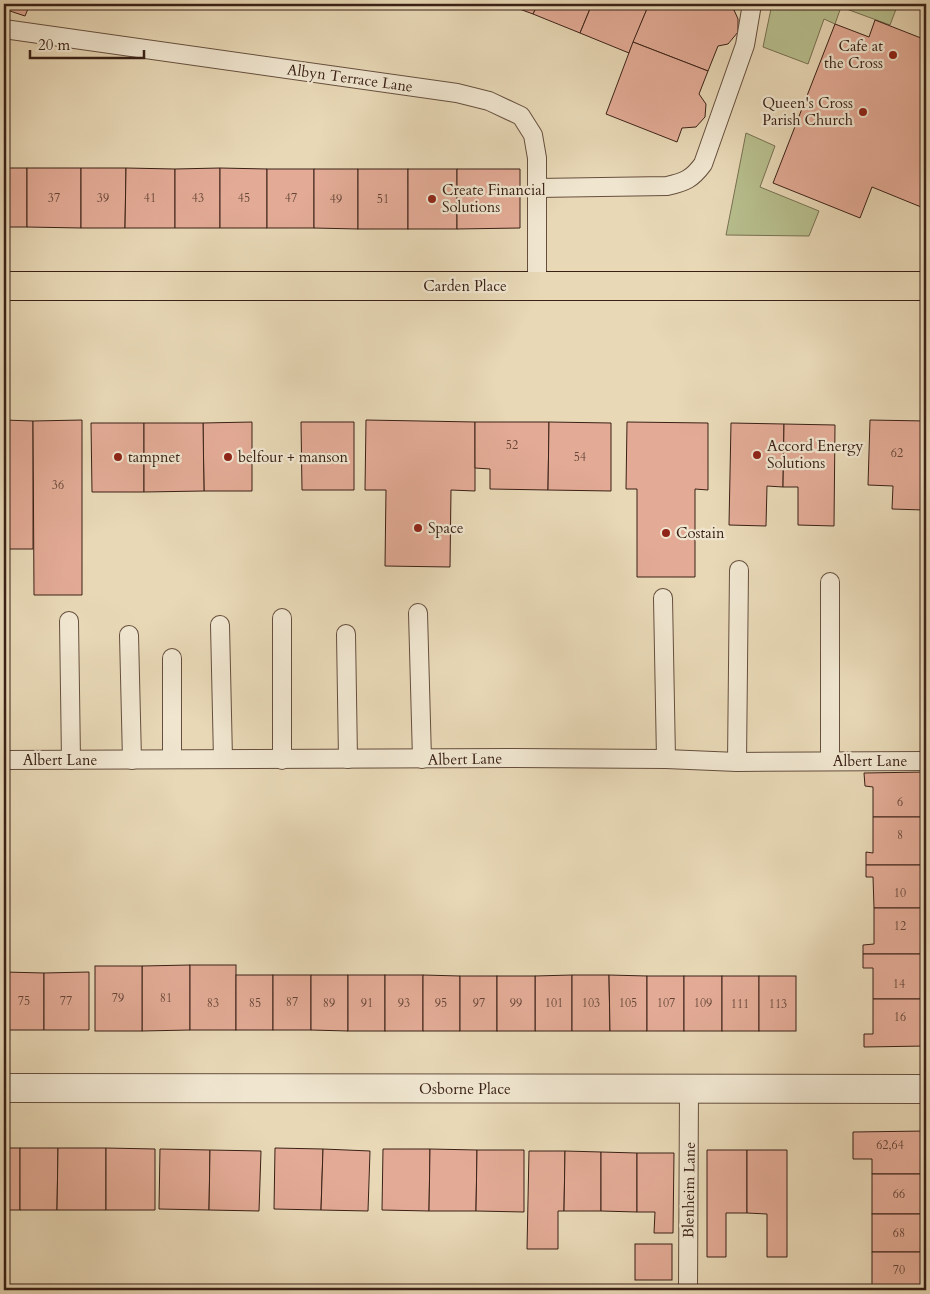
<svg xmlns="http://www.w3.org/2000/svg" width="930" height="1294" font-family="Cardo,serif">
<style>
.green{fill:#b7be8d;stroke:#787052}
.building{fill:#e3ab96;stroke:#3a2116}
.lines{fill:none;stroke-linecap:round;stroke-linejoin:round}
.lane-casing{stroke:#664f3e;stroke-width:20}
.street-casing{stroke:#664f3e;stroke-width:30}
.primary-casing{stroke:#3a2116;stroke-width:30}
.lane{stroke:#f0e6d0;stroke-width:18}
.street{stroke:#f0e6d0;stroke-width:28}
.primary{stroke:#e8d8b6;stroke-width:28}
.poi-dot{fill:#8f2418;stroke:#f0e6d0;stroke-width:2}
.labels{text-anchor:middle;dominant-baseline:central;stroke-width:4.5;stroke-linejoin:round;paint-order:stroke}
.number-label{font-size:12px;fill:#644436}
.poi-label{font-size:15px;fill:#3a2116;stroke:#f0e6d0;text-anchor:start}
.street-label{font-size:15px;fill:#3a2116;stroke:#f0e6d0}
</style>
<rect width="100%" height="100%" fill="#e8d8b6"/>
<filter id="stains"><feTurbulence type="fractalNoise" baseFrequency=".004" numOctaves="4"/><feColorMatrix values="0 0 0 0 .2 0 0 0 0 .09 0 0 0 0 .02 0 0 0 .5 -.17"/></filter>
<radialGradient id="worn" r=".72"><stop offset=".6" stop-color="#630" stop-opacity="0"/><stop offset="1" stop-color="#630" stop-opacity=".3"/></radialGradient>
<g class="green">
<path d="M772,4H898L890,25L841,7L835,24L824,19L808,64L763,47Z"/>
<path d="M746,133L775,146L760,187L819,211L809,236L726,235Z"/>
</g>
<g class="building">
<path d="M4,4H30L25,16L4,9Z"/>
<path d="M506,4H538L533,14Z"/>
<path d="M538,4H592L580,33L533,14Z"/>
<path d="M592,4H649L629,53L580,33Z"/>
<path d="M649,4H717L734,10L738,19V32L728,44L718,46L708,71L633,42Z"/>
<path d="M875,20L926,40V209L872,187L860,218L773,183L835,24L869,37Z"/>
<path d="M633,42L708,71L699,94L706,104L705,117L696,127L682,128L677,142L606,114Z"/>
<rect x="4" y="168" width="23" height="59"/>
<path d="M27,168H81V228L27,227Z"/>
<path d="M81,168H126L125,228H81Z"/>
<path d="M126,168L175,169V228H125Z"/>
<path d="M220,168V228H175V169Z"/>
<path d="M220,168L267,169V228H220Z"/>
<rect x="267" y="169" width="47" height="59"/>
<path d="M314,169H358V229L314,228Z"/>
<rect x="358" y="169" width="50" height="60"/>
<rect x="408" y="169" width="49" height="60"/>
<path d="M457,169H520V228L457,229Z"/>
<path d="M4,420L33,421V549H7V486H4Z"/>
<path d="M82,420V595H34L33,421Z"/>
<path d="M366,420L475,422V491L451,490L450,567L385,566L386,490H365Z"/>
<path d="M870,420L926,421V488H925L924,510L892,509L893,486L868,485Z"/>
<path d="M252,422V491H204L203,423Z"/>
<path d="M301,422H354V490H302Z"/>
<path d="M475,422H549L548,490L490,489V469L475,468Z"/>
<path d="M549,422L611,423V491L548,490Z"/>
<path d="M627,422L708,423V490L695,489V577H637V489H626Z"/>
<path d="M91,423H144V492H92Z"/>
<path d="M144,423H203L204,491L144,492Z"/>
<path d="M731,423L784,424L783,487L767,486L766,526L729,525Z"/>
<path d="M784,424L835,425L834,526L798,525V487H783Z"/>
<path d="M926,772V817H873V787L865,786L864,773Z"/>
<path d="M873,817H926V865H866V852L873,853Z"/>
<path d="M866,865H926V908H874L873,877H866Z"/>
<path d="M874,908H926V954H863V945L874,944Z"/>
<path d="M863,954H926V999H873V968H863Z"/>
<path d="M190,965V1030L142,1031V966Z"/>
<rect x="190" y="965" width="46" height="65"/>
<rect x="95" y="966" width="47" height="65"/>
<path d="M4,972L44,973V1030H4Z"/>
<path d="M89,972V1030H44V973Z"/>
<rect x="236" y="975" width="37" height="55"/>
<rect x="273" y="975" width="38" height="55"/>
<path d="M311,975H348V1031L311,1030Z"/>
<rect x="348" y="975" width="37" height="56"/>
<rect x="385" y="975" width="38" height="56"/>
<path d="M423,975L460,976V1031H423Z"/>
<path d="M572,975V1031H535V976Z"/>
<path d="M572,975H609L610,1031H572Z"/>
<path d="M609,975L647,976V1031H610Z"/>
<rect x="460" y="976" width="37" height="55"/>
<rect x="497" y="976" width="38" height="55"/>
<rect x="647" y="976" width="37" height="55"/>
<rect x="684" y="976" width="38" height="55"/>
<rect x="722" y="976" width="37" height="55"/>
<rect x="759" y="976" width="37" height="55"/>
<path d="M873,999H926V1046L864,1047V1034H873Z"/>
<path d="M926,1131V1174H872V1159H853V1132Z"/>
<rect x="4" y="1148" width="16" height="62"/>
<path d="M20,1148H58L57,1210H20Z"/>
<path d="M58,1148H106V1210H57Z"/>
<path d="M106,1148L155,1149V1210H106Z"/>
<path d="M275,1148L323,1149L321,1210L274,1209Z"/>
<path d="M160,1149L210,1150L209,1210L159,1209Z"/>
<path d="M323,1149L370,1151L368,1211L321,1210Z"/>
<path d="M383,1149H430L429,1211L382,1210Z"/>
<path d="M430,1149L477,1150L476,1211H429Z"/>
<path d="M210,1150L261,1151L259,1211L209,1210Z"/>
<path d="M477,1150H524V1212L476,1211Z"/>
<path d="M707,1150H747V1213H726V1257H707Z"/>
<path d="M747,1150H787V1257H767V1214L747,1213Z"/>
<path d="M529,1151H565L564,1211H558V1249H527Z"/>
<path d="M565,1151L601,1152V1211H564Z"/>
<path d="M601,1152L637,1153V1212L601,1211Z"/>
<path d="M637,1153H674L673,1233H654L655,1212H637Z"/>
<rect x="872" y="1174" width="54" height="40"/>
<rect x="872" y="1214" width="54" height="38"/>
<rect x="635" y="1244" width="37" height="36"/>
<path d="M872,1252H926V1288L872,1289Z"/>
<path d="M926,1288V1290H872V1289Z"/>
</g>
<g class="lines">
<defs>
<g id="lane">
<path d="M4,29L457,93L489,101L521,116L533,135L537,158V286"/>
<path d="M537,188L667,186C685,182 692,179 703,164L745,45L752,4"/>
<path d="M830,582V761"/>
<path d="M663,598L666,759"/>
<path d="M418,613L422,759"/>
<path d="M69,621L71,760"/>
<path d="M220,625L223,759"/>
<path d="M346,634L348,759"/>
<path d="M129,635L132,760"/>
<path d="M172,759V658"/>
<path d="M4,760L515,758L666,759L737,762L926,761"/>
<path d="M282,760V618"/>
<path d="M737,762L739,570"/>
<path d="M688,1290L689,1090"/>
</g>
<path id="street" d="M4,1088L926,1089"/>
<path id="primary" d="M4,286H926"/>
</defs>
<use href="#lane" class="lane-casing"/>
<use href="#street" class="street-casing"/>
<use href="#primary" class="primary-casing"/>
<use href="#lane" class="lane"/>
<use href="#street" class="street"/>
<use href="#primary" class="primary"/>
</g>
<g class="poi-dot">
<circle cx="893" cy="55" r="5"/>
<circle cx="863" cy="112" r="5"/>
<circle cx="432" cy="199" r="5"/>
<circle cx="757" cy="455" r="5"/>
<circle cx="118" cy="457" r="5"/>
<circle cx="228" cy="457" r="5"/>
<circle cx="418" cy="528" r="5"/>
<circle cx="666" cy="533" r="5"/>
</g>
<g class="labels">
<g class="number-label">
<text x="54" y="198">37</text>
<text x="103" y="198">39</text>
<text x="150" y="198">41</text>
<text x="198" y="198">43</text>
<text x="244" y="198">45</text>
<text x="291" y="198">47</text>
<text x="336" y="199">49</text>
<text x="383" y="199">51</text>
<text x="512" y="445">52</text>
<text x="897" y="453">62</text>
<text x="580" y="457">54</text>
<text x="58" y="485">36</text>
<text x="900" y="802">6</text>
<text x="900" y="835">8</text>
<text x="900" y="893">10</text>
<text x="900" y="926">12</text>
<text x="899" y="984">14</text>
<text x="118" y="998">79</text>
<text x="166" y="998">81</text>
<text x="24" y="1001">75</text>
<text x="66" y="1001">77</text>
<text x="292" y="1002">87</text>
<text x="213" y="1003">83</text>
<text x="255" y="1003">85</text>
<text x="329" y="1003">89</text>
<text x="367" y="1003">91</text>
<text x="404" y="1003">93</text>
<text x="441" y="1003">95</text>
<text x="479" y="1003">97</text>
<text x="516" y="1003">99</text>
<text x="554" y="1003">101</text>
<text x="591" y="1003">103</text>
<text x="628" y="1003">105</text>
<text x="666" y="1003">107</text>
<text x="703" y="1003">109</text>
<text x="740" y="1004">111</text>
<text x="778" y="1004">113</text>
<text x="900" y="1017">16</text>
<text x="890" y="1145">62,64</text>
<text x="899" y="1194">66</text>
<text x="899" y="1233">68</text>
<text x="899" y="1270">70</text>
</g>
<g class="poi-label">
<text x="883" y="46" text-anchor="end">Cafe at<tspan x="883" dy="17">the Cross</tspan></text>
<text x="853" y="103" text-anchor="end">Queen's Cross<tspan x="853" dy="17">Parish Church</tspan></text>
<text x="442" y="190">Create Financial<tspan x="442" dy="17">Solutions</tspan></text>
<text x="767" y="446">Accord Energy<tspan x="767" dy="17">Solutions</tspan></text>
<text x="128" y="457">tampnet</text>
<text x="238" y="457">belfour + manson</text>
<text x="428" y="528">Space</text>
<text x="676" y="533">Costain</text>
</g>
<g class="street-label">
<text transform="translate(350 78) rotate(8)">Albyn Terrace Lane</text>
<text x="465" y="286">Carden Place</text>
<text transform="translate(465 759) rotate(-1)">Albert Lane</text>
<text x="60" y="760">Albert Lane</text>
<text x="870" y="761">Albert Lane</text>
<text x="465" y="1089">Osborne Place</text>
<text transform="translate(689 1190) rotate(-89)">Blenheim Lane</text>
</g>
</g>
<rect width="930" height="1294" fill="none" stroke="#e8d8b6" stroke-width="20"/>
<rect x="5" y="5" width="920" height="1284" fill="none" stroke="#3a2116" stroke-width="2.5"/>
<rect x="10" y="10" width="910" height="1274" fill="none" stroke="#3a2116"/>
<path d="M30 50v8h114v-8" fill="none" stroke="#3a2116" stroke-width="2.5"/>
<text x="38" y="50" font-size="15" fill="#3a2116" stroke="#f0e6d0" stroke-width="4" paint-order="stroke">20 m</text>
<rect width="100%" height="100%" filter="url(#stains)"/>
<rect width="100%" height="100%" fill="url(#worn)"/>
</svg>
